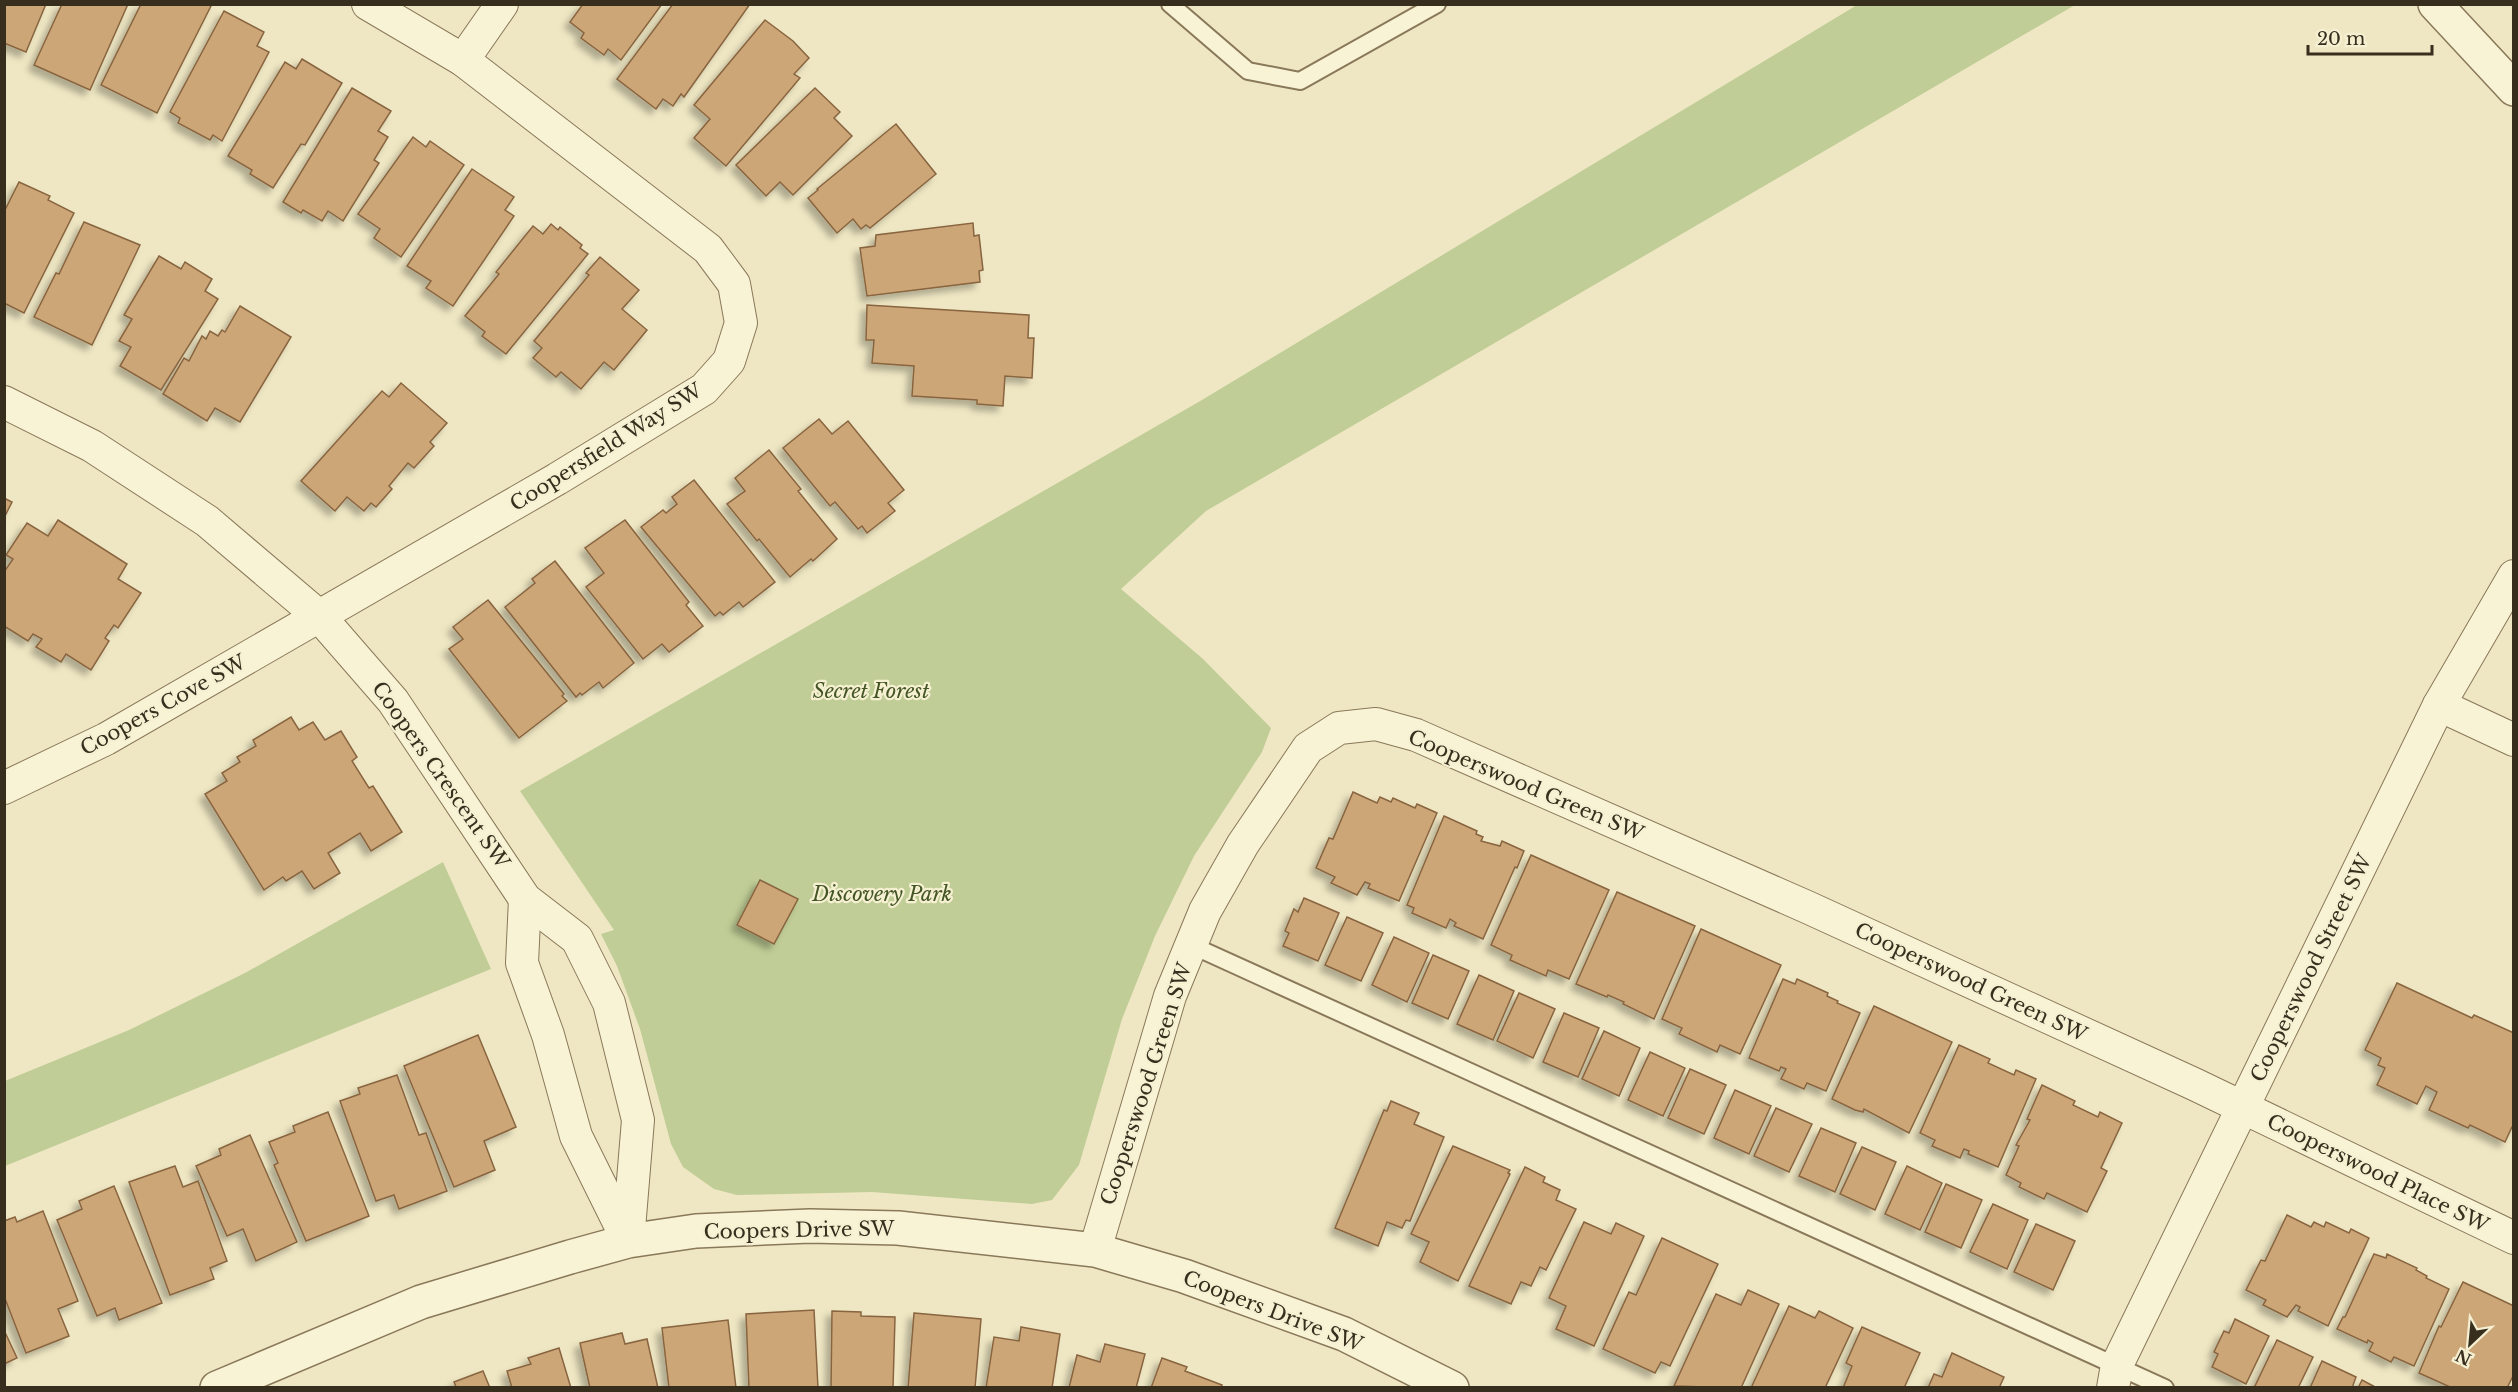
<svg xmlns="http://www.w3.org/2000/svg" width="2518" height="1392" font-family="'Libre Baskerville',serif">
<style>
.green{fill:#c0cd96}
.building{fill:#cda678;stroke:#88653f;stroke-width:1.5;filter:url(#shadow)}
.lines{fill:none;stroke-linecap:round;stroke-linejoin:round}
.service-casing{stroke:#897859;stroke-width:20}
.minor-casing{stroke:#897859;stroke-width:34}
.tertiary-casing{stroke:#897859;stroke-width:36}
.service{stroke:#f9f3d6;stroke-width:16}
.minor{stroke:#f9f3d6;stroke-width:32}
.tertiary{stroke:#f9f3d6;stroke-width:33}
.labels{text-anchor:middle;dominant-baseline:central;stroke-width:4.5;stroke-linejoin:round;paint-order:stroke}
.street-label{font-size:20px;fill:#382e1e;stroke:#f6f0d2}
.park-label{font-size:20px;font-style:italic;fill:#435524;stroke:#f6f0d2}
</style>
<defs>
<filter id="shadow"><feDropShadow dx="-5.5" dy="5.5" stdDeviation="3" flood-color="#0004"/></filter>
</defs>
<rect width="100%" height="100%" fill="#efe7c3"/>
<g class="green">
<path d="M1857,5H2075L1206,511L1121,589L1203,659L1271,728L1262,752L1194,856L1155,936L1122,1019L1079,1165L1052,1200L1032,1204L872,1192L737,1195L714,1189L683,1167L671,1144L640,1029L617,966L601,934L614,930L520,791L1202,400Z"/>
<path d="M443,862L491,969L5,1166V1081L129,1030L245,973Z"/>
</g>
<g class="building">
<path d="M4,4H46L26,52L4,43Z"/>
<path d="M62,4H128L90,90L34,65Z"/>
<path d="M141,4H212L157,113L101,85Z"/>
<path d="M583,4H662L621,60L608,49L604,55L581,38L584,33L570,22Z"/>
<path d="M673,4H750L684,97L681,94L673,106L663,99L656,109L617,79Z"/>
<path d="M224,11L264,32L257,46L269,52L222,141L213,135L210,140L178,123L180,118L170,112Z"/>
<path d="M765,20L793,41L809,58L794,74L800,78L726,166L694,138L710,119L694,105Z"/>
<path d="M302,59L342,83L305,145L301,144L273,188L250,174L252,170L228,156L285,62L296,69Z"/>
<path d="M352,88L391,111L378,131L388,137L374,160L379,163L343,221L328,211L322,221L303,210L301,213L283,202Z"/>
<path d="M815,88L840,112L834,118L852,136L793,195L780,182L766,196L736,165Z"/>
<path d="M896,124L936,174L870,228L866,225L861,229L853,219L837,233L808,198L818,190L817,189Z"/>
<path d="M413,137L426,147L430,141L464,165L401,257L374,238L380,229L358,214Z"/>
<path d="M472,169L514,197L505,210L514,216L453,306L426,288L431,281L407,266Z"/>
<path d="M19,182L50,196L48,200L74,213L24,313L4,303V212Z"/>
<path d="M84,222L140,245L92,345L34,317L56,273L59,274Z"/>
<path d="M973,223L974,236L979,235L983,270L979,271L980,282L867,296L860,248L875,246L876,235Z"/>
<path d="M551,224L558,230L560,227L582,245L580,248L588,254L506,354L482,336L485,332L465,316L499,274L496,272L533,226L543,234Z"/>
<path d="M159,256L181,269L185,262L212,279L205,291L218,299L161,390L120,366L131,347L119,341L132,319L124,315Z"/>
<path d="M600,257L639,290L622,309L647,330L614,370L604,362L581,389L561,372L556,377L533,358L542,348L534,341L589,275L586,273Z"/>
<path d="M867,305L1029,315L1028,338H1034L1032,378L1005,376L1003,406L977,404V400L912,396L914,366L872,363L874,340H866Z"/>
<path d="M240,306L291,337L240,422L215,408L207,421L163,394L184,358L189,361L202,336L206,339L210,331L218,336L222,330L225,332Z"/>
<path d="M401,383L447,423L430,442L434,446L414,468L408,463L389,486L392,489L376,507L371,503L364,511L347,497L335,511L301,481L382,391L389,397Z"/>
<path d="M819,419L832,434L848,421L904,490L888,503L895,511L867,533L862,526L858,529L835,502L830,506L783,448Z"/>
<path d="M769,450L801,489L798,491L837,539L813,561L811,559L790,577L759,539L757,541L727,504L745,491L735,478Z"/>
<path d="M694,480L775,582L743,607L739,602L723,615L720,612L715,616L641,527L663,510L666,513L677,504L672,497Z"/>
<path d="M4,498L12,502L4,518Z"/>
<path d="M58,520L127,564L118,579L141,593L118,628L114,625L105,638L109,641L91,670L66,654L61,662L36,647L42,639L33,634L28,641L4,626V572L13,559L6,555L27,523L48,536Z"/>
<path d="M625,520L689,602L686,605L703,626L669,652L662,644L643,659L586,587L604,573L585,548Z"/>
<path d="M555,561L634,663L603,688L599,682L582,695L580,693L576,697L505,607L535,583L532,579Z"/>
<path d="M488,600L564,694L562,696L567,701L519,738L449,649L463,639L453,627Z"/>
<path d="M291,717L299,730L313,722L325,740L341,731L357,757L352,761L369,788L373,786L402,832L371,851L360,833L328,853L340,873L314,889L302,871L286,881L283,877L264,890L205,794L227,781L222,773L240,762L237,757L256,746L253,740Z"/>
<path d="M1353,792L1377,803L1380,797L1391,802L1393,798L1415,808L1417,804L1437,813L1399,901L1368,888L1370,884L1365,882L1357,895L1331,883L1335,877L1316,868L1329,838L1333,839Z"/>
<path d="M1444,816L1477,831L1476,834L1483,837L1481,841L1500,846L1502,841L1524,851L1517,868L1515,867L1483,939L1454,926L1456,923L1450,919L1446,928L1412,913L1414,908L1407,905Z"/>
<path d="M1531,855L1609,890L1569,979L1548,970L1546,976L1510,960L1512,955L1491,945Z"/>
<path d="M760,880L798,899L774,944L737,925Z"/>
<path d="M1617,892L1695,926L1654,1019L1623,1004L1624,1002L1608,995L1607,997L1576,984Z"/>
<path d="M1304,898L1339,913L1318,961L1283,946L1289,933L1285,931L1294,909L1298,912Z"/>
<path d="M1347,917L1383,933L1361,981L1325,965Z"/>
<path d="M1701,929L1781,965L1740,1054L1720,1045L1717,1052L1679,1034L1682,1028L1662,1019Z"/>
<path d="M1394,937L1429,953L1407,1002L1372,985Z"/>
<path d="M1433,955L1469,971L1448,1019L1412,1003Z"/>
<path d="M1479,975L1514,991L1493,1040L1457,1024Z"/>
<path d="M1783,979L1795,984L1797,979L1828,993L1827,996L1838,1001L1837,1003L1860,1013L1826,1091L1807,1083L1804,1089L1781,1079L1786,1069L1781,1067L1779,1071L1749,1058Z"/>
<path d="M2397,983L2472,1018L2474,1015L2514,1033V1128L2512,1127L2505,1142L2470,1125L2468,1128L2429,1110L2437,1092L2426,1086L2417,1104L2377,1085L2385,1068L2378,1065L2381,1058L2365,1050Z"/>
<path d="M1519,993L1555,1009L1533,1058L1497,1041Z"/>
<path d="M1874,1006L1952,1042L1909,1133L1864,1109L1863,1112L1855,1110L1832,1099Z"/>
<path d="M1564,1013L1599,1028L1578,1077L1543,1062Z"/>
<path d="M1604,1031L1640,1048L1619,1096L1582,1079Z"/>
<path d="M478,1035L516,1127L484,1141L495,1170L454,1187L404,1066Z"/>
<path d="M1959,1045L1990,1059L1988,1063L2014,1075L2016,1070L2036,1079L1998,1167L1968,1154L1969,1151L1964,1149L1960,1158L1932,1146L1935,1140L1920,1133Z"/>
<path d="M1650,1052L1685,1068L1663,1116L1628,1100Z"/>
<path d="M1690,1069L1726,1085L1704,1134L1668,1118Z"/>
<path d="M397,1075L419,1135L426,1133L447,1191L399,1209L394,1195L376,1201L340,1101L360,1094L358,1088Z"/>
<path d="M2042,1085L2075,1101L2073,1105L2098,1117L2100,1112L2122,1123L2101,1168L2107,1171L2087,1212L2047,1193L2044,1199L2019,1187L2021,1183L2006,1175L2019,1146L2016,1145L2030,1120L2027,1119Z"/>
<path d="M1735,1090L1771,1106L1749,1154L1714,1138Z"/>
<path d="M1391,1101L1419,1113L1414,1124L1444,1137L1410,1221L1406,1220L1402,1228L1387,1222L1378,1246L1335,1228L1384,1110L1387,1111Z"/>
<path d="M1776,1108L1812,1124L1789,1172L1754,1156Z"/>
<path d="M328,1112L369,1216L306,1241L274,1165L278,1163L269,1142L295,1132L293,1126Z"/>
<path d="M1821,1128L1856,1143L1835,1192L1799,1176Z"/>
<path d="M250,1135L297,1242L256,1261L243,1229L227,1236L196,1166L221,1155L219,1149Z"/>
<path d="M1453,1146L1510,1170L1508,1173L1510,1174L1458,1281L1420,1262L1429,1242L1411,1234Z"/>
<path d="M1862,1147L1896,1162L1875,1210L1840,1194Z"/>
<path d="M175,1166L183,1187L198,1181L227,1261L210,1268L214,1279L170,1295L129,1182Z"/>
<path d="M1907,1166L1942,1183L1920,1230L1885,1214Z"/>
<path d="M1525,1167L1545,1177L1543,1182L1560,1190L1556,1200L1576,1209L1546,1270L1540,1267L1531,1286L1521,1282L1511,1304L1469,1286Z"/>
<path d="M1946,1184L1982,1200L1961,1248L1925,1232Z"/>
<path d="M114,1186L162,1303L119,1320L115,1308L97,1316L57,1220L82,1209L79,1201Z"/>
<path d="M1993,1204L2028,1220L2007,1269L1970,1252Z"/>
<path d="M43,1211L78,1301L58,1309L69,1336L26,1353L4,1296V1221L15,1217L17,1222Z"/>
<path d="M2287,1215L2311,1227L2314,1222L2324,1227L2326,1222L2349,1233L2351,1229L2369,1238L2328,1326L2298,1311L2300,1307L2296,1305L2287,1317L2263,1305L2266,1300L2246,1290L2261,1260L2265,1261Z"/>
<path d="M1584,1222L1611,1234L1616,1223L1644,1236L1594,1346L1556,1329L1566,1306L1549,1298Z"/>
<path d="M2036,1224L2075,1241L2053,1290L2014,1272Z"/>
<path d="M1662,1238L1718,1264L1670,1366L1661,1362L1655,1373L1603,1349L1629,1292L1636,1295Z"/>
<path d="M2374,1254L2386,1258L2387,1254L2417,1268L2416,1270L2427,1276L2426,1278L2449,1289L2414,1366L2394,1357L2391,1362L2369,1351L2373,1343L2368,1340L2367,1343L2337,1329L2343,1317H2345Z"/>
<path d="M2463,1282L2514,1306V1374L2507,1388L2450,1387L2419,1373L2439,1326L2441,1327Z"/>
<path d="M1748,1290L1779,1304L1741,1388L1674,1386L1716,1294L1741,1305Z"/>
<path d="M1789,1306L1815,1318L1819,1311L1853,1328L1825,1388H1751Z"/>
<path d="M814,1310L818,1388H749L746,1314Z"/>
<path d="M832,1311L861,1312V1316L895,1317L893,1388H831Z"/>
<path d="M914,1313L981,1319L975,1388H908Z"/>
<path d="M2235,1319L2269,1336L2246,1384L2212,1367L2218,1354L2214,1352L2224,1331L2229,1333Z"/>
<path d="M728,1320L736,1388H669L662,1328Z"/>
<path d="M1021,1327L1060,1334L1052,1388H986L994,1337L1019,1341Z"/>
<path d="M1862,1327L1920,1353L1904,1388H1843L1852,1366L1846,1363Z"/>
<path d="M4,1330L17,1358L4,1364Z"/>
<path d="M622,1333L625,1344L647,1339L658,1388H590L580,1343Z"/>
<path d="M2277,1340L2313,1357L2298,1388H2254Z"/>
<path d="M1105,1344L1145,1354L1136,1388H1069L1077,1355L1100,1362Z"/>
<path d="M559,1348L571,1388H512L507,1371L531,1364L528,1358Z"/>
<path d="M1952,1353L2004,1377L1999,1388H1928L1934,1374L1942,1377Z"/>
<path d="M1162,1358L1187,1367L1185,1371L1222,1385L1221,1388H1151Z"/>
<path d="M2322,1361L2356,1377L2352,1388H2310Z"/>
<path d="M483,1371L490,1388H454L456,1387L454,1382Z"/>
<path d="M2362,1380L2377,1388H2358Z"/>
</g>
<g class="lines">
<defs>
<g id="service">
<path d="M1170,4L1248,71L1300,81L1437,4"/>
<path d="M1191,945L2165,1388"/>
</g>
<g id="minor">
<path d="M463,60L502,4"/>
<path d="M4,402L92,446L207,521L320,617L393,701L525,899L577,939L609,1003L638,1120L628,1241"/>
<path d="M2439,705L2514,740"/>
<path d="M4,788L106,739L557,479L704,389L729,361L741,323L734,284L708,249L463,60L368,4"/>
<path d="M525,899L522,963L548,1035L576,1136L628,1241"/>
<path d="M1095,1250L1170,996L1205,911L1243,844L1308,748L1339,728L1376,724L1416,735L1807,907L2194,1084L2514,1238"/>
<path d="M2113,1388L2117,1365L2439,705L2514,576"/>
</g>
<g id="tertiary">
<path d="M2435,4L2514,89"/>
<path d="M217,1388L421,1302L570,1257L628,1241L696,1231L810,1226L898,1228L1095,1250L1184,1276L1344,1334L1452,1388"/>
</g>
</defs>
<use href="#service" class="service-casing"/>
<use href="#minor" class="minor-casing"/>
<use href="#tertiary" class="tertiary-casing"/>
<use href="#service" class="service"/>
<use href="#minor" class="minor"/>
<use href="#tertiary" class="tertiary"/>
</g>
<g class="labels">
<g class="street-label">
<text transform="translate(606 447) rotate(-32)">Coopersfield Way SW</text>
<text transform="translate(163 705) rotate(-29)">Coopers Cove SW</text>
<text transform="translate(441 775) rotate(55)">Coopers Crescent SW</text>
<text transform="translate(1526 785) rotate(23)">Cooperswood Green SW</text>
<text transform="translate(2311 968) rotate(-64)">Cooperswood Street SW</text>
<text transform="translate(1971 982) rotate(25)">Cooperswood Green SW</text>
<text transform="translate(1146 1084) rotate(-72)">Cooperswood Green SW</text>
<text transform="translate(2378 1173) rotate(26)">Cooperswood Place SW</text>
<text transform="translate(799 1230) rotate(-1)">Coopers Drive SW</text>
<text transform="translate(1273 1311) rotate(21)">Coopers Drive SW</text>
</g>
<g class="park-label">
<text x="871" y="691">Secret Forest</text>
<text x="882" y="894">Discovery Park</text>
</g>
</g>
<rect width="2518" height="1392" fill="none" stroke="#382e1e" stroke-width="12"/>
<g transform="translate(2470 1344) rotate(206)" stroke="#f6f0d2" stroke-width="4.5" paint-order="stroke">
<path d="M0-4.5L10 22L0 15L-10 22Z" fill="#382e1e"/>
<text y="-9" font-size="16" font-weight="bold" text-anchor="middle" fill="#382e1e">N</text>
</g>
<path d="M2308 45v9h124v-9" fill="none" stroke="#382e1e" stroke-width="3"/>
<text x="2317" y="45" font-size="18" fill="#382e1e" stroke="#f6f0d2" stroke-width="4.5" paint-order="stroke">20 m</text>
</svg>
